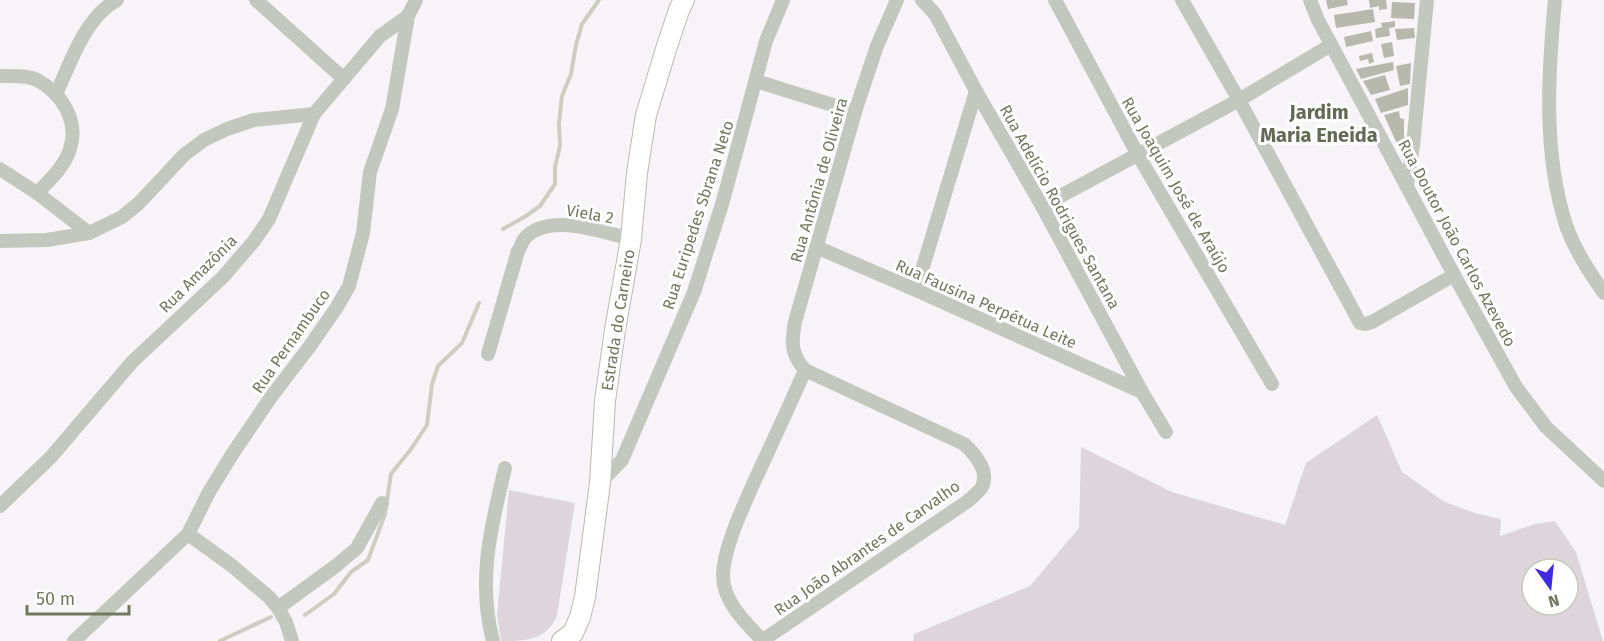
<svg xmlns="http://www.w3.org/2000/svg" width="1604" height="641" font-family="'Fira Sans',sans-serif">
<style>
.green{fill:#ded5da;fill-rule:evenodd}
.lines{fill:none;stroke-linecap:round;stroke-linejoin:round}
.stream{stroke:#cccec0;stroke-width:4}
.building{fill:#b6b9ac}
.secondary-casing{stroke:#b8bbb1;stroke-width:22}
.street{stroke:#c4c7be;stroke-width:14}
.secondary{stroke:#fff;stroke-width:20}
.labels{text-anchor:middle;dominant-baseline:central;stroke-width:6;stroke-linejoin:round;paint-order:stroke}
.street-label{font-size:16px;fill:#70795e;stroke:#fff}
.quarter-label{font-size:20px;font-weight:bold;fill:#636a54;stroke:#fff}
</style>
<rect width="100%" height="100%" fill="#f7f4f7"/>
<g class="green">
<path d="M1377,415L1402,472L1443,501L1475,513L1501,519L1500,536L1535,524L1555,521L1576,552L1603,641H913L914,634L1030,586L1079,528L1081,447L1172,492L1285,525L1306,463ZM1532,569H1568V605H1532Z"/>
<path d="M509,490L575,503L557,615C547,641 525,641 501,641L497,615Z"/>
</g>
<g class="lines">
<g class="stream">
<path d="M503,229L526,216L540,206L555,184V167L560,146L559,123L562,96L571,74L576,45L582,24L599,0"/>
<path d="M305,615L334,594L351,572L368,560L385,514L391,474L411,449L427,425L432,384L438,366L462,343L479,303"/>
<path d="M220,641L271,617"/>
</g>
</g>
<g class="building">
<path d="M1326,0H1347L1348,5L1328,9Z"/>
<path d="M1369,0H1386L1387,9L1379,10V6L1370,8Z"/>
<path d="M1392,2L1415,3L1414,19L1391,18Z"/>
<path d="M1373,9L1375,22L1336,28L1334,15Z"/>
<path d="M1395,21V27L1389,28L1390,36L1376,38L1375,29L1382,27L1381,23Z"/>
<path d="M1414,28L1415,38L1397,40L1395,29Z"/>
<path d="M1371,31L1373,41L1346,47L1344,37Z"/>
<path d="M1392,42L1394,56L1384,58L1381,44Z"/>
<path d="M1372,53L1374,62L1369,64L1368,59L1360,61L1359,56Z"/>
<path d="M1393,62L1394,70L1361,79L1356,69Z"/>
<path d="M1411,63L1410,84L1400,86L1396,66Z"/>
<path d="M1385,75L1390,90L1371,95L1363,81Z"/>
<path d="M1408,88V105L1381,113L1375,99Z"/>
<path d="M1399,111L1400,118L1404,119V143L1397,144L1384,115Z"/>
</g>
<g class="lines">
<defs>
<path id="secondary" d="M562,641L573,633L580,617L585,597L600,483L605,401L615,330L631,239L637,173L646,115L667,46L679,10L684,0"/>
</defs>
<use href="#secondary" class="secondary-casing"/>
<g class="street">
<path d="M256,0L344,79"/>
<path d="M922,0L935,14L976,91L1042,206L1142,392L1166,432"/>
<path d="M1055,0L1138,155L1272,384"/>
<path d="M1182,0L1239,100L1360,323L1365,324L1372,322L1454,275"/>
<path d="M1310,0L1318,20L1454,275L1516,387L1546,427L1604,481"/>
<path d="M1555,0C1548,73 1543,154 1566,225C1574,249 1589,272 1604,293"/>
<path d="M0,76C11,76 27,75 37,80C62,93 79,121 70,149C65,166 49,181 37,193"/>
<path d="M756,81L855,112"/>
<path d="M56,94C71,62 85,17 117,0"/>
<path d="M0,169L37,193L89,233"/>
<path d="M1407,185L1413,146L1427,0"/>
<path d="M1042,206L1239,100L1331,45"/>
<path d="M0,241L47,240L89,233L122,217L139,203L184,155L204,140L227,129L254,120L314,114"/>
<path d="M816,247L916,290L1142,392"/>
<path d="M916,290L976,91"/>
<path d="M488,354L518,251C521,247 522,241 525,238C549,212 602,232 631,239"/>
<path d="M600,483L622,460L694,292L723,201L766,41L783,0"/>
<path d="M0,506L51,457L132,362L223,277L254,241L269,219L314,114L380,36L408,16"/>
<path d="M188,534L231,565L269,597L278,608L286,622L292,641"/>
<path d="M278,608L337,565L357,548L382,503"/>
<path d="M763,640L968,501C972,497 979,492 982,487C990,471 974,453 964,444L805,370C791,354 791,343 795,322L855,112L877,46L897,0"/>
<path d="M74,641L188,534L209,492L233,453L271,397L310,346L337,307L349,286L363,233L370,172L392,109L408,16L416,0"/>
<path d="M493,641C477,580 491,527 505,468"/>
<path d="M763,641C747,624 723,602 723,576C723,548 744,505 755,480C772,443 789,407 805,370"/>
</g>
<use href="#secondary" class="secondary"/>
</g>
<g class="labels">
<g class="street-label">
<text transform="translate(819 180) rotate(-74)">Rua Antônia de Oliveira</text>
<text transform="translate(1176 185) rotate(60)">Rua Joaquim José de Araújo</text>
<text transform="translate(1060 207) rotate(61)">Rua Adelício Rodrigues Santana</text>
<text transform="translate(590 214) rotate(10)">Viela 2</text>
<text transform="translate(698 215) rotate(-72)">Rua Euripedes Sbrana Neto</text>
<text transform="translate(1457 243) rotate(62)">Rua Doutor João Carlos Azevedo</text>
<text transform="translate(198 274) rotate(-45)">Rua Amazônia</text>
<text transform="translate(986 304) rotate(24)">Rua Fausina Perpétua Leite</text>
<text transform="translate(618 320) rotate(-81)">Estrada do Carneiro</text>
<text transform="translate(291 341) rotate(-55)">Rua Pernambuco</text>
<text transform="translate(867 548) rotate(-35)">Rua João Abrantes de Carvalho</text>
</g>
<g class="quarter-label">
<text x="1319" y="112">Jardim<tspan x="1319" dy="23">Maria Eneida</tspan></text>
</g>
</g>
<g transform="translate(1550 587) rotate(165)"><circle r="28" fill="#ffffff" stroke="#c6c9bf" stroke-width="1.5"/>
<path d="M0-4.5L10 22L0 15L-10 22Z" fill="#402ae2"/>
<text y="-9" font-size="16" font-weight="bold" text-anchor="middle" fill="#70795e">N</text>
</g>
<path d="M27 605v9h102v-9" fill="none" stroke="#70795e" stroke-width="3"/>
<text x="36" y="605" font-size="18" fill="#70795e" stroke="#ffffff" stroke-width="4.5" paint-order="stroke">50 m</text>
</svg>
